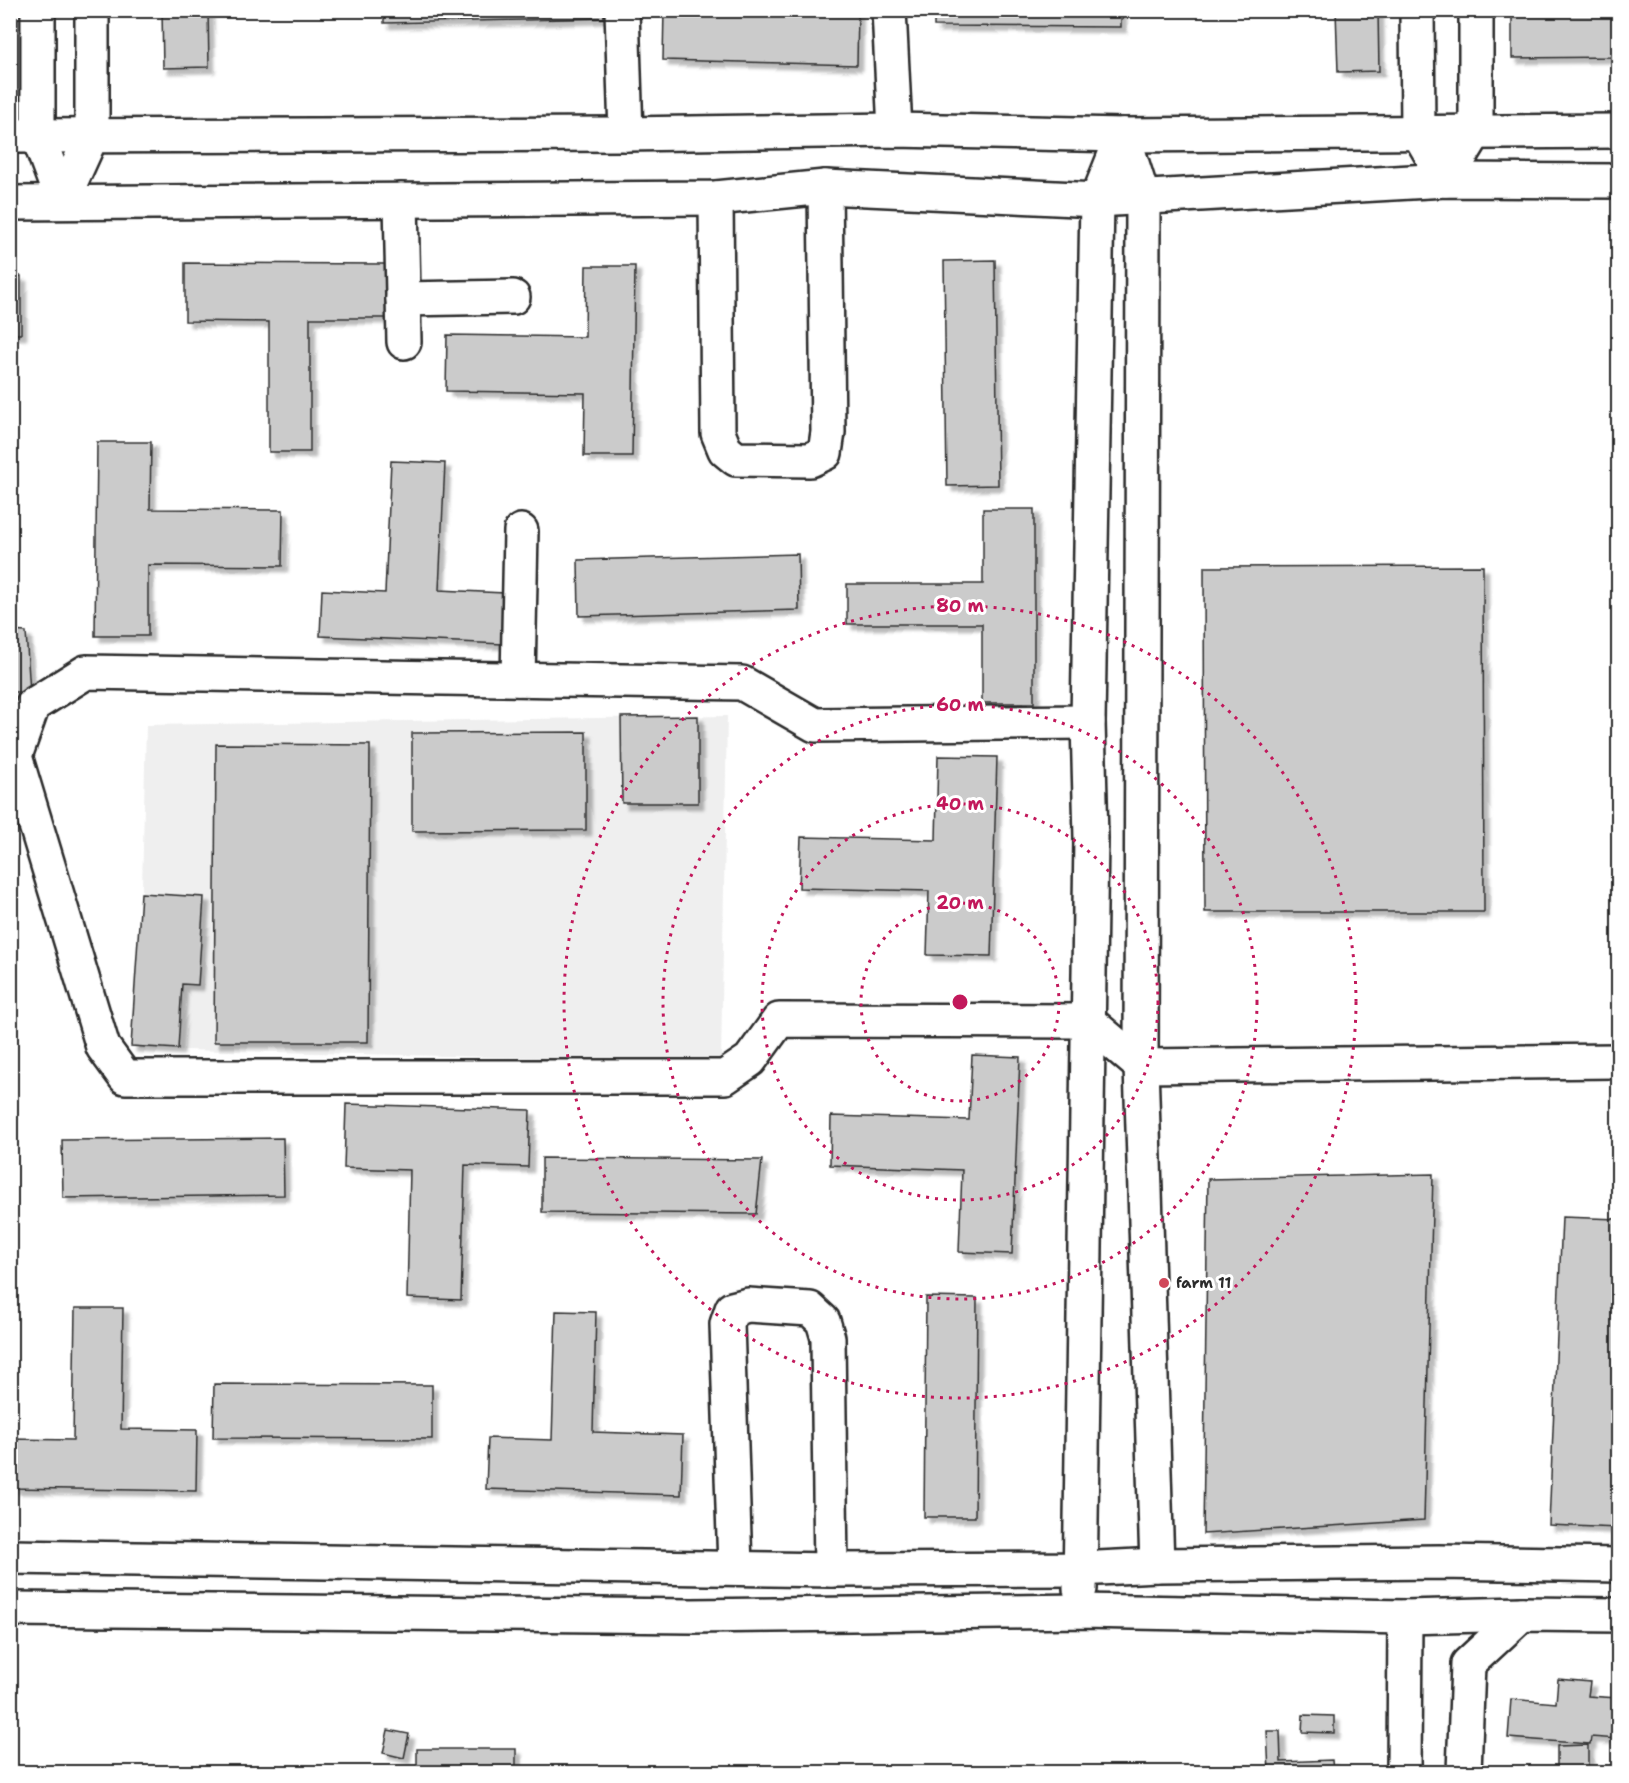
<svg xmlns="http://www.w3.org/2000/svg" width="1629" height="1783" font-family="'Shantell Sans',sans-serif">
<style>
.built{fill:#efefef}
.building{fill:#cbcbcb;stroke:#2b2b2b;stroke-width:1.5;filter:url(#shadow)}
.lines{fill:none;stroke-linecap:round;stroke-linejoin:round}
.minor-casing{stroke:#2b2b2b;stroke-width:38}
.minor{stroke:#fff;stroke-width:33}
.ring{fill:none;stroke:#c2185b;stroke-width:3;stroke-dasharray:3 6}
.poi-dot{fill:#d1495b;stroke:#fff;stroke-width:2}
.labels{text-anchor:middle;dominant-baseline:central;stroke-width:6;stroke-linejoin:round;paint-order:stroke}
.poi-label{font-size:15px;font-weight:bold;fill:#2b2b2b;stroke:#fff;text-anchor:start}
.centre{fill:#c2185b;stroke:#fff;stroke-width:3}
.ring-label{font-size:18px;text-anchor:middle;font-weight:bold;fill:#c2185b;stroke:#fff;stroke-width:6;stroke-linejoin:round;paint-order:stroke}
</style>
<defs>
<filter id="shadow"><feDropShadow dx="5.5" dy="5.5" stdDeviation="1.5" flood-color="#0004"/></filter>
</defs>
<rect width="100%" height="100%" fill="#fff"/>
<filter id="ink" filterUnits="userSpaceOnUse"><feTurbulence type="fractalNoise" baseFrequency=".0167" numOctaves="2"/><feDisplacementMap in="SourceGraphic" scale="12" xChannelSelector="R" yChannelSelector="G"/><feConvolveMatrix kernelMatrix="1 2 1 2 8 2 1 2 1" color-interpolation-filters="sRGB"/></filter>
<g filter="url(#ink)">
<path class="built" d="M727,716L721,1062L138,1049L146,725Z"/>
<g class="building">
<path d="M162,10H208L209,67L163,68Z"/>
<path d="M384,10H609V18L384,23Z"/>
<path d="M664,10H858L857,65L663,60Z"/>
<path d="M934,10H1121V27L934,26Z"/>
<path d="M1336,10H1378L1379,71L1338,72Z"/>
<path d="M1512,10H1618V57L1512,58Z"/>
<path d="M995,260L998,485L947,486L944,261Z"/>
<path d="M185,263L386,264V318H310V452H269V322L185,321Z"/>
<path d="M586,266H635L632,456H584L585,393L446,391L447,335L585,337Z"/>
<rect x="10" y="276" width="11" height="58"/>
<path d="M97,442H151L150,509L283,510L282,566L148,565V636H95Z"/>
<path d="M391,461L445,463L439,590L505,593L503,644L320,636L322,590L385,593Z"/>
<path d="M983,509H1034V703H982V624H847V584H983Z"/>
<path d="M798,554L799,610L579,616L578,560Z"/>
<path d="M1483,566L1484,912H1205L1204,567Z"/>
<path d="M10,631L26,632L30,692H10Z"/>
<path d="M698,716V803H622L621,717Z"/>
<path d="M586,732V830L412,831V733Z"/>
<path d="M216,744L370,745L368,1042H214Z"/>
<path d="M938,756L997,757L991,956L927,955L929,891L799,888L801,837L936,840Z"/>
<path d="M141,893L204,897L198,985L182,984L178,1049L131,1046Z"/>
<path d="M972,1055L1020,1057L1012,1254L959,1252L962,1170L830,1165L831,1116L969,1120Z"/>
<path d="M346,1104L530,1110L528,1167L465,1165L461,1300L407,1298L410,1170L344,1168Z"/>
<path d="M283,1138L284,1195L63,1198L62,1140Z"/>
<path d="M542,1158L762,1160L756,1214L542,1212Z"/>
<path d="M1433,1174L1424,1520L1203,1534L1208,1179Z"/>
<path d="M1562,1217L1618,1219V1528L1549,1525Z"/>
<path d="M926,1297L977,1298L975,1517H924Z"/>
<path d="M75,1308H123L121,1429L197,1430L196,1491L10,1488V1439L73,1440Z"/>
<path d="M556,1311L596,1312L593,1432L683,1435L681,1495L486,1489L488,1438L552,1440Z"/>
<path d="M214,1384L432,1385V1439L213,1438Z"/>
<path d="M1558,1679L1590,1682L1588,1696L1618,1698V1739L1591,1737L1590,1744L1508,1738L1511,1699L1556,1703Z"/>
<path d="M1303,1715L1334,1716V1733L1302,1732Z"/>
<path d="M388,1730L409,1734L404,1758L383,1753Z"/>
<path d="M1267,1731H1280L1281,1762L1332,1760L1333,1772H1269Z"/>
<path d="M1588,1745V1772H1557V1746Z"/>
<rect x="417" y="1749" width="99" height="23"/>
</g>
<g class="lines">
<defs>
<g id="minor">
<path d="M38,10V136L62,201"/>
<path d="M622,10L626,134"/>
<path d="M889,10L895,130"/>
<path d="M1417,10L1418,132L1446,180L1476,131V10"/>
<path d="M1123,135L1143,198L1141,1066L1157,1565"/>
<path d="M10,136L626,134L895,130L1123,135L1618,131"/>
<path d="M716,198L718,433L725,450L736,459L810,460L825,453L828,432L825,187"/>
<path d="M401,200L404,342"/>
<path d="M62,201L92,135V10"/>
<path d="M10,203L716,198L825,187L1097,200L1446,180L1618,181"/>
<path d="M403,299L513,297"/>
<path d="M518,679L521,531"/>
<path d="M1088,722L815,725L742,683L86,672L33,705L15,756L103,1047L125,1077H725L750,1060L779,1020L1088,1021L1141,1066L1618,1061"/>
<path d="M10,1557L831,1570L1079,1569L1157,1565L1439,1562L1618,1565"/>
<path d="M735,1567L727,1324L732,1309L748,1305L810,1309L823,1321L828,1338L831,1570"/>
<path d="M1080,1589L1091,838L1088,722L1097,200L1123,135"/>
<path d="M10,1609L692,1616L1081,1611L1405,1617L1522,1614L1618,1615"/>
<path d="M1404,1772L1405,1617"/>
<path d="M1464,1772L1468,1664L1522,1614"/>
</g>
</defs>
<use href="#minor" class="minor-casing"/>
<use href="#minor" class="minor"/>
</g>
</g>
<g class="ring">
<circle cx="960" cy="1002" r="99"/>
<circle cx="960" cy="1002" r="198"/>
<circle cx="960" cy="1002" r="297"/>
<circle cx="960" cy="1002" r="396"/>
</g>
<circle class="poi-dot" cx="1164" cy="1283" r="6"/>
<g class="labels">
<g class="poi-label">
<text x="1176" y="1283">farm 11</text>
</g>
</g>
<circle cx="960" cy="1002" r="9" class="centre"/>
<g class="ring-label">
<text x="960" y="612">80 m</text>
<text x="960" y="711">60 m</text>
<text x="960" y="810">40 m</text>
<text x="960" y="909">20 m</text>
</g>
<rect width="1629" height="1783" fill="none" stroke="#fff" stroke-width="36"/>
<rect x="18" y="18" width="1593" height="1747" fill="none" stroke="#2b2b2b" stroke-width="2" filter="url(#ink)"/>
</svg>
